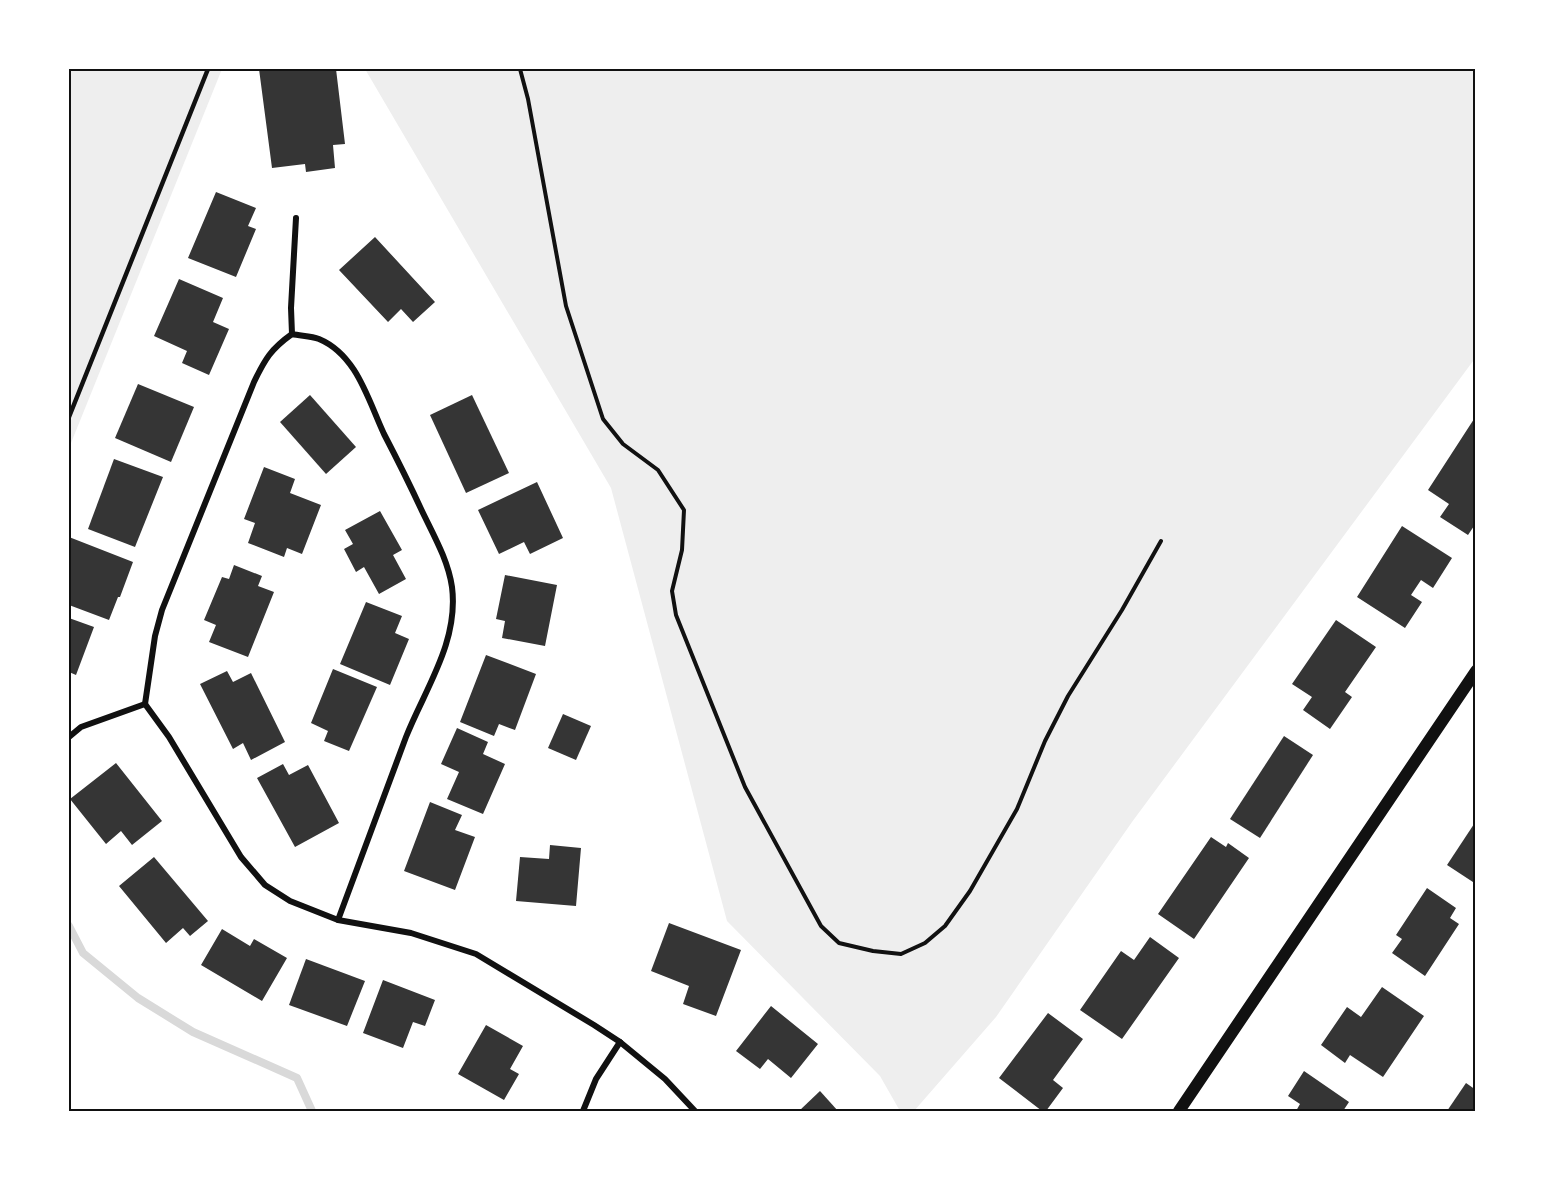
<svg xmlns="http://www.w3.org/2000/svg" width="1545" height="1180" font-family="'Asap Condensed',sans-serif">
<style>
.green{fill:#eee}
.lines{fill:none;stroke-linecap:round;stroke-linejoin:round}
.stream{stroke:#d9d9d9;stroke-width:8}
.building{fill:#353535}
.path{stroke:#111;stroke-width:4}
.service{stroke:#111;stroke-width:4.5}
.minor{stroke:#111;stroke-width:6}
.secondary{stroke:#111;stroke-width:12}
.neatline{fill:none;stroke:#111;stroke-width:2}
</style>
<rect width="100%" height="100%" fill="#fff"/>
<g class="green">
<path d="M69,69H222L69,448Z"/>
<path d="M365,69H1476V357L1132,822L996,1017L914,1111H900L880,1076L727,921L611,488Z"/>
</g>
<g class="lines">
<path class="stream" d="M69,926L83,953L138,998L193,1032L297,1078L312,1111"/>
</g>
<g class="building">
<path d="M259,69H336L345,144L333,145L335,168L306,172L305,164L272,168Z"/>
<path d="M216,192L256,208L248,226L256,229L236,277L188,258Z"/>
<path d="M375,237L435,302L413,322L401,309L388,322L339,270Z"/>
<path d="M179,279L223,298L213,322L229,329L209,375L182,363L187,351L154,336Z"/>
<path d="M138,384L194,407L171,462L115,438Z"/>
<path d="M310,395L356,447L326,474L280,422Z"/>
<path d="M472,395L509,473L466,493L430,415Z"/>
<path d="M1474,419L1476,420V523L1468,535L1440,517L1449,504L1428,490Z"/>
<path d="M114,459L163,477L135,547L88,529Z"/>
<path d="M264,467L295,479L290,493L321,505L302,554L287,548L284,557L248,543L255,523L244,519Z"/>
<path d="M537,482L563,538L530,554L524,542L499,554L478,510Z"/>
<path d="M380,511L402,550L393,555L406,579L379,594L364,567L356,572L344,549L353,544L345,530Z"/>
<path d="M1402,526L1452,558L1433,588L1421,580L1411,595L1422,602L1405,628L1357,597Z"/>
<path d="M69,537L133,562L120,597H118L109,620L69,605Z"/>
<path d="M234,565L262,576L258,586L274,592L248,657L209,642L216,625L204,620L222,577L229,579Z"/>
<path d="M505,575L557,585L545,646L502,638L505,621L496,619Z"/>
<path d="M366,602L402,616L395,633L409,639L390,685L340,664Z"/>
<path d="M69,618L94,627L76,675L69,672Z"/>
<path d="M1336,620L1376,647L1345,692L1352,697L1330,729L1303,710L1312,697L1292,684Z"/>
<path d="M486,655L536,674L515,730L499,724L494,736L460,722Z"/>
<path d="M333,669L377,687L349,751L324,741L328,731L311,723Z"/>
<path d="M227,671L233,682L251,673L285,742L251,760L243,743L233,749L200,684Z"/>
<path d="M563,714L591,726L576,760L548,748Z"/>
<path d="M457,728L488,742L483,754L505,764L483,814L447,799L459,772L441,764Z"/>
<path d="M1284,736L1313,755L1260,838L1230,819Z"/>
<path d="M116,763L162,821L132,845L121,831L106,844L70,799Z"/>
<path d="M283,764L289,775L308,765L339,823L295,847L257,778Z"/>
<path d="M430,802L462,815L455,830L475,837L455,890L404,871Z"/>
<path d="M1476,821V884L1447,865Z"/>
<path d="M1211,837L1226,847L1228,843L1249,858L1194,939L1158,914Z"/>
<path d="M550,845L581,848L576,906L516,901L520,857L549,859Z"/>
<path d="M154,857L208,921L190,936L183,928L166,943L119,886Z"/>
<path d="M1427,888L1456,908L1450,918L1459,924L1425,976L1392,953L1402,939L1396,935Z"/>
<path d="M669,923L741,950L716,1016L683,1004L689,986L651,971Z"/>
<path d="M222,929L250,946L254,939L287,958L262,1001L201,965Z"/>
<path d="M1150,937L1179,958L1122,1039L1080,1010L1121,951L1134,960Z"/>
<path d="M306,959L365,981L347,1026L289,1005Z"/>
<path d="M383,980L435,1000L425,1026L413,1022L403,1048L363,1033Z"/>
<path d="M1382,987L1424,1016L1383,1077L1350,1055L1345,1063L1321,1045L1347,1007L1361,1017Z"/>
<path d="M771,1006L818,1044L791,1078L768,1059L760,1069L736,1051Z"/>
<path d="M1048,1013L1083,1039L1053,1080L1063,1088L1046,1111H1042L999,1078Z"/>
<path d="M486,1025L523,1046L510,1069L519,1074L504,1100L458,1074Z"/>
<path d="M1304,1071L1349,1102L1343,1111H1296L1300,1104L1288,1096Z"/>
<path d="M1466,1083L1476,1090V1111H1447Z"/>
<path d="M820,1091L838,1111H799Z"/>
</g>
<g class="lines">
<path class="path" d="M520,69L528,99L566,306L603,419L623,444L658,470L684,510L682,550L672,591L676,615L745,787L821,926L839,943L873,951L901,954L925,943L945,926L970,891L1017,809L1045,741L1068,696L1122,610L1161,541"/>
<path class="service" d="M69,417L208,69"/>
<g class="minor">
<path d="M292,334C301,336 311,336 319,339C357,355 368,400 384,434C397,459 410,485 422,511C434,536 448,560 452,587C459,642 425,689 406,737C383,798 361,859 338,920"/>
<path d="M145,704L169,737L241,857L265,885L290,901L338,920L411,933L476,954L594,1025L620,1042L665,1079L695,1111"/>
<path d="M145,704L155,636L162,610L254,382C265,359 271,349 292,334L291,308L296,218"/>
<path d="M69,737L81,727L145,704"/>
<path d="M583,1111L596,1079L620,1042"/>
</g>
<path class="secondary" d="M1179,1111L1476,671"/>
</g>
<rect width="1545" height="1180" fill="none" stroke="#ffffff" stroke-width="141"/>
<rect x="70" y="70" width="1404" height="1040" class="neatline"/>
</svg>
